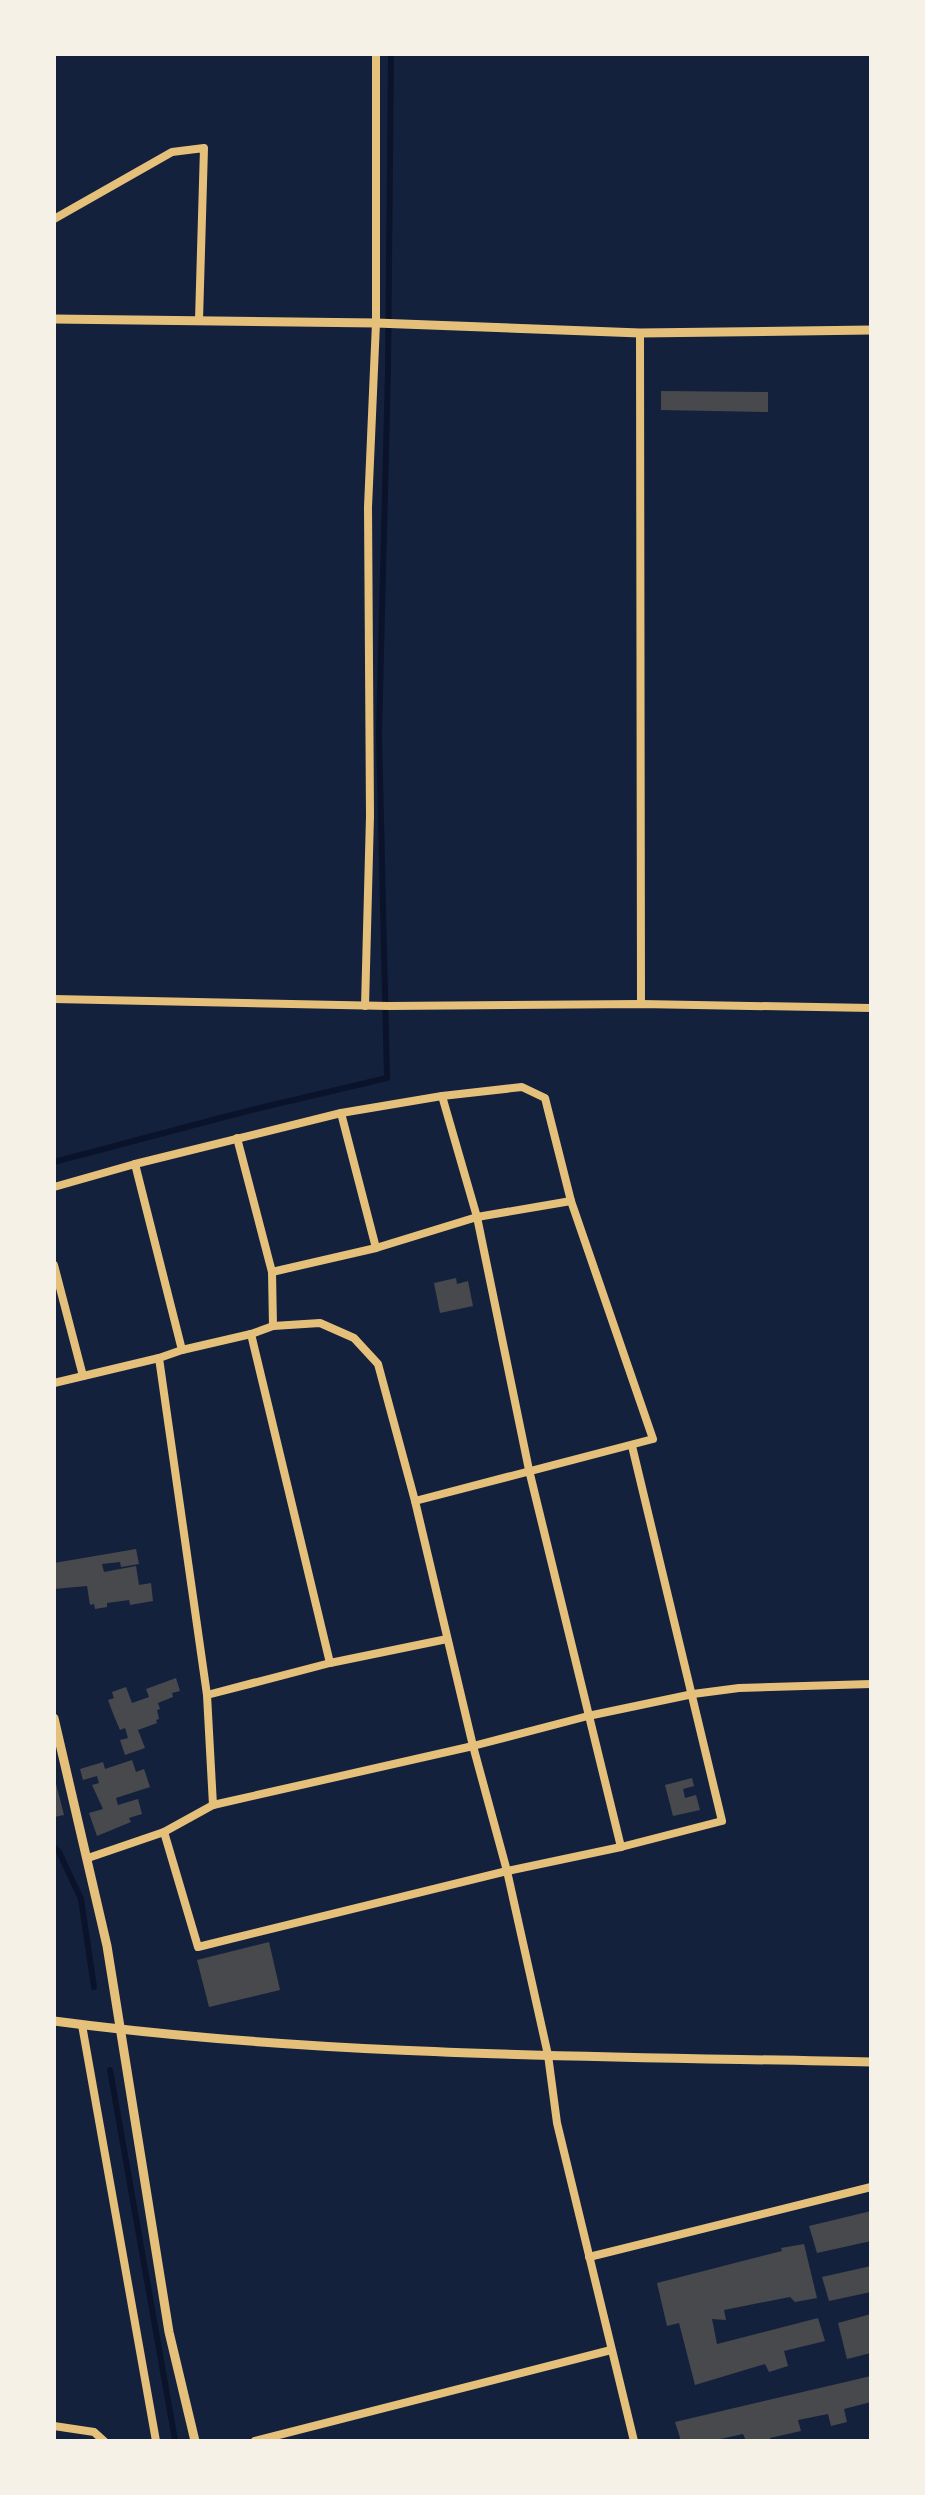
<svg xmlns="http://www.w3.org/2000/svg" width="925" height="2495" font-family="Literata,serif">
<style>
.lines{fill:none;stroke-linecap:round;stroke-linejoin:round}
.stream{stroke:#0b132b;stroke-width:6}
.building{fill:#48494c}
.minor{stroke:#e5c07b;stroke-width:8}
.tertiary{stroke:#e5c07b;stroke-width:9}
</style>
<rect width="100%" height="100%" fill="#14213d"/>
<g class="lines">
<g class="stream">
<path d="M54,1162L251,1110L387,1078L379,734L388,371L391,54"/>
<path d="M54,1847L59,1852L81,1899L94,1987"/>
<path d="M110,2070L175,2440"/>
</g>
</g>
<g class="building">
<path d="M661,391L768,392V412L661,410Z"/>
<path d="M456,1278L457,1284L468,1281L473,1306L440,1313L434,1283Z"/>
<path d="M136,1549L139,1564L121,1567L120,1562L102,1564L104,1572L136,1566L139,1585L151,1583L153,1601L130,1605L129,1600L107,1603V1607L95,1609L94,1604L90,1605L87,1586L54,1589V1563Z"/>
<path d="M176,1678L180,1691L172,1693L173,1697L158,1703L160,1709L157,1710L159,1719L156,1720L157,1723L138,1730L145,1748L125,1755L120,1740L128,1738L125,1728L120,1730L114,1716L108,1700L114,1698L112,1692L126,1687L132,1703L149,1697L146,1689Z"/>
<path d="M132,1760L136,1772L144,1769L150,1787L116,1798L118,1805L138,1799L142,1814L129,1818L131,1822L97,1836L89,1813L103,1809L92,1785L99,1783L97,1776L83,1780L80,1769L103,1762L105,1769Z"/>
<path d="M54,1776L64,1815L54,1817Z"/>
<path d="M692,1778L694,1786L683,1789L685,1798L696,1795L700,1810L673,1816L665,1785Z"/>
<path d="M269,1942L280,1990L209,2007L197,1960Z"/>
<path d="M871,2211V2241L817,2253L809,2226Z"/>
<path d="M804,2244L817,2298L795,2302L790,2297L724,2310L726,2320L712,2319L717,2344L818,2318L825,2341L784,2351L788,2366L769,2372L765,2364L695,2385L679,2323L667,2326L657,2283L782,2251L781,2248Z"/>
<path d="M871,2266V2292L829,2301L822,2277Z"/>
<path d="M871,2314V2353L847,2359L838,2323Z"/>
<path d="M871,2376V2402L844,2409L847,2422L831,2426L828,2414L798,2420L801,2431L770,2438L771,2441H746L743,2434L711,2441H681L675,2422Z"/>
</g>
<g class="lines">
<g class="minor">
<path d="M54,219L172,152L204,148L199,320"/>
<path d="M640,333L641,1004"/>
<path d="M54,999L389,1006L641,1004L871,1008"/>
<path d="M365,1006L370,816L368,507L376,323V54"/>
<path d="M442,1096L477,1217L529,1470L621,1847"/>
<path d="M341,1113L376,1248"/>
<path d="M237,1138L272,1272L273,1326"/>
<path d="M135,1164L182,1350"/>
<path d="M54,1187L135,1164L341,1113L442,1096L522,1087L545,1098L571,1201L653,1439L415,1501"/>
<path d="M54,1265L83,1376"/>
<path d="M272,1272L376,1248L477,1217L571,1201"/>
<path d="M251,1334L330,1663"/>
<path d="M159,1358L207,1695L213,1805"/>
<path d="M54,1383L159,1358L182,1350L251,1334L273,1326L320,1323L354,1338L378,1364L415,1501L473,1746L507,1871L548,2055L557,2123L634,2441"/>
<path d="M207,1695L330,1663L447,1639"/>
<path d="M164,1832L198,1947L507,1871L621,1847L722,1821L632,1446"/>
<path d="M88,1858L164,1832L213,1805L473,1746L588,1716L693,1694L739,1688L871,1684"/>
<path d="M82,2025L156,2441"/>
<path d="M589,2257L871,2187"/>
<path d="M54,2426L94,2432L104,2441"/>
<path d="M255,2441L611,2350"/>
</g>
<g class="tertiary">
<path d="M54,319L376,323L640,333L871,330"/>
<path d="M54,1718L107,1946L169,2332L195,2441"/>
<path d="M54,2021C324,2057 599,2056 871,2062"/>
</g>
</g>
<rect width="925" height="2495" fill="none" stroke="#f6f1e7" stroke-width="112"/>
</svg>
